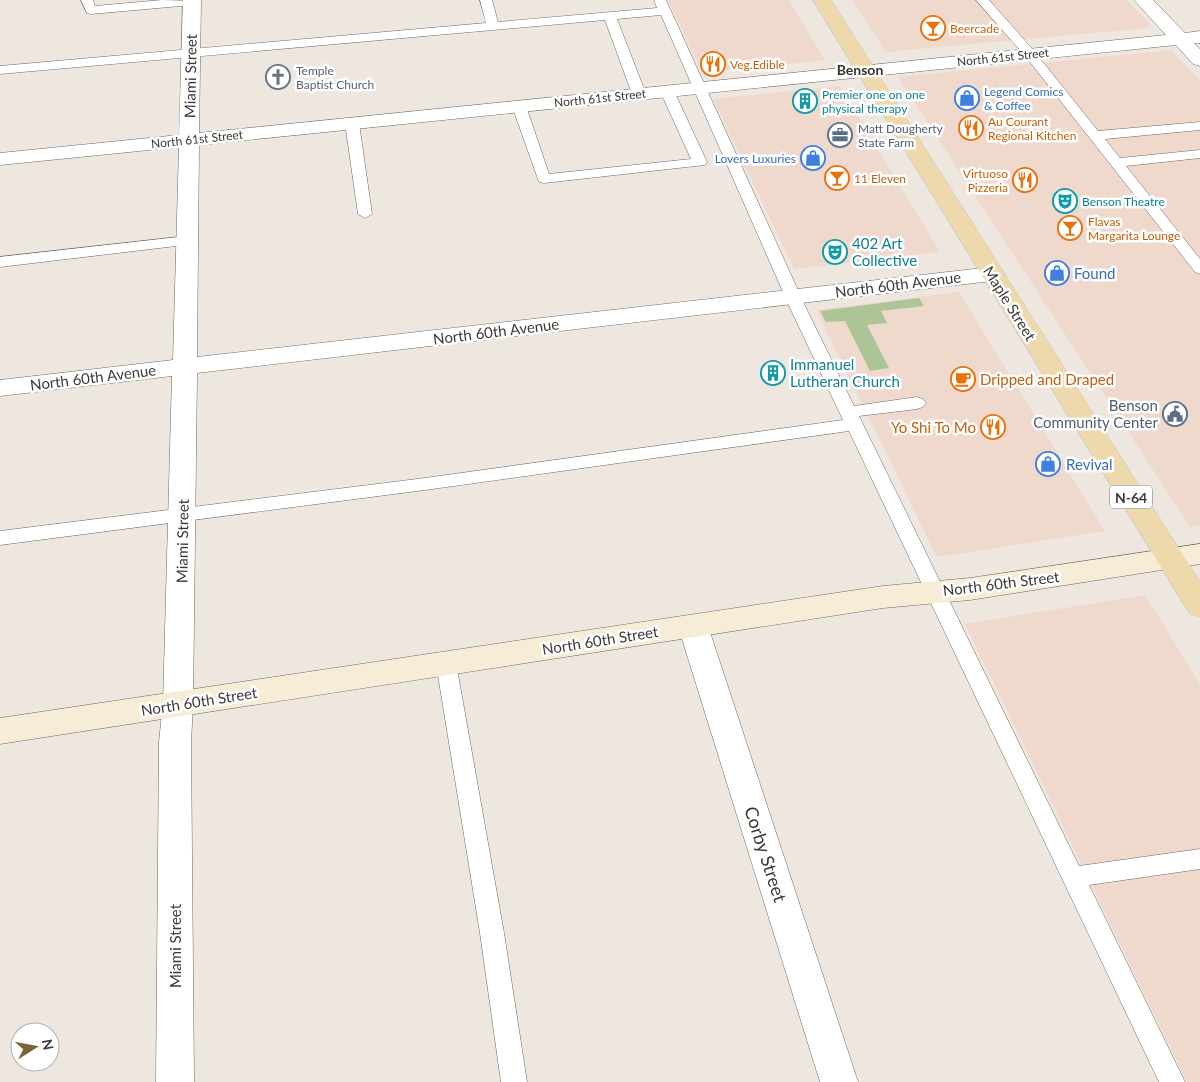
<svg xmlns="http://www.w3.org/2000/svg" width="1200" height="1082" font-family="Lato,sans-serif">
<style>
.commercial{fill:#efd9cd}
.green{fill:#adc596}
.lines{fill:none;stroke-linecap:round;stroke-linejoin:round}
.lane-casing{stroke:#6c6661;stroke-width:1}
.street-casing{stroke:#6c6661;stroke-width:1}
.secondary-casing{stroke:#6c6661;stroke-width:1}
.primary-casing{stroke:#c4c4c3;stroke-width:1}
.lane{fill:#fff;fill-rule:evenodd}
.street{fill:#fff;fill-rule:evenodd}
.secondary{fill:#f7ecd6;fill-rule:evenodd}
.primary{fill:#eed9ad;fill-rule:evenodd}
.labels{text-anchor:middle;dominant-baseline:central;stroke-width:5;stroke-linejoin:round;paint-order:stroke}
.far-food-label{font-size:12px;fill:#c56008;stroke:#fff;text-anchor:start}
.far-street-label{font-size:12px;fill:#3c3937;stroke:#fff}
.far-worship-label{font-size:12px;fill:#5b616d;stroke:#fff;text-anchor:start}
.far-shop-label{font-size:12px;fill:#366cbe;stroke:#fff;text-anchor:start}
.far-culture-label{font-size:12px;fill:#0d838f;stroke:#fff;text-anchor:start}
.far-service-label{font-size:12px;fill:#4e5e75;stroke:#fff;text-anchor:start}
.far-neighbourhood-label{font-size:14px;font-weight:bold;fill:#37322d;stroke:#fff}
.shield{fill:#fff;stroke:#767473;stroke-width:1}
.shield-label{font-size:14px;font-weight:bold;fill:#3c3937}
.street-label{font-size:15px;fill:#3c3937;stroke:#fff}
.culture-label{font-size:15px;fill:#0d838f;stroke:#fff;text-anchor:start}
.shop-label{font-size:15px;fill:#366cbe;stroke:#fff;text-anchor:start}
.food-label{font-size:15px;fill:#c56008;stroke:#fff;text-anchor:start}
.service-label{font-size:15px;fill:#4e5e75;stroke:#fff;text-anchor:end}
.near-street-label{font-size:18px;fill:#3c3937;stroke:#fff}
</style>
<rect width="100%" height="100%" fill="#ede7e0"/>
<g class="commercial">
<path d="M668,0H789L825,60L702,72Z"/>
<path d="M852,0H1127L1151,25L1147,28L886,52Z"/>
<path d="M1171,50L1200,81V525L1190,527L898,77Z"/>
<path d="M840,86L940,252L794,269L713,99Z"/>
<path d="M959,292L1105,531L937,557L816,310Z"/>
<path d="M1145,595L1200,684V1082H1187L965,624Z"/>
</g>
<path class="green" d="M919,298L924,306L881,311L887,323L867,325L889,368L870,371L845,321L826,322L820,311Z"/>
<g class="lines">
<defs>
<g id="lane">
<path d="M81,0H93L95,6L162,0L198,1L192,5L91,14L87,13Z"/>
<path d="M480,0H492L498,22L657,8L654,0H666L807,310L854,406L917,397L923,399L926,403L923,407L917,409L859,416L1079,866L1200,849V869L1089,885L1185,1082H1159L849,431L425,490L0,545V531L425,478L843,420L791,310L661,15L617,19L646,94L639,98L632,94L605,20L0,74V66L486,23Z"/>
<path d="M976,0H989L1034,51L1098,131L1200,122V130L1105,139L1120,158L1200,150V158L1126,166L1200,259V274L1195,272L1026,57Z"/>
<path d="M667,87L674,91L707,162L705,165L544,183L539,182L512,106L514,103L519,102L526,106L549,174L691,159L660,91Z"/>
<path d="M352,119L359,123L372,214L365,218L358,214L345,123Z"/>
<path d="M188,236L196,241L193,244L0,267V257Z"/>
<path d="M446,655L453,657L456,663L504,933L527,1082H501L480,933L436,663L439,657Z"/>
</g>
<g id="street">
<path d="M183,0H201L199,133L1166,35L1134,0H1153L1185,33L1200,31V43H1194L1200,49V66L1193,64L1176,45L199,145L197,357L992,267L1000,269L1003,274L1000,279L992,281L197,373L193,704L191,742L194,1082H156L159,742L163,704L172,376L0,396V380L173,360L179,147L0,165V153L179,135Z"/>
<path d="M693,615L703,618L708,626L858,1082H820L678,626L683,618Z"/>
</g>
<path id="secondary" d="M1200,544V564L970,600L883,608L0,744V718L883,586L970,578Z"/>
<path id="primary" d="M813,0H831L1200,582V617L1190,614Z"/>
</defs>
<use href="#lane" class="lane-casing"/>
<use href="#street" class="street-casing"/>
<use href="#secondary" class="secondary-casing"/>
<use href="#primary" class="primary-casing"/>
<use href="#lane" class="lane"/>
<use href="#street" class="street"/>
<use href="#secondary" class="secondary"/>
<use href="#primary" class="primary"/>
</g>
<defs>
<symbol id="bar-ring" viewBox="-11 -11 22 22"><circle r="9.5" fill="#fff" stroke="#e8710a" stroke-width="1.5"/><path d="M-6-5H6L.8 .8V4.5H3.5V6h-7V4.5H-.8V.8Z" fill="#e8710a"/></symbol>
<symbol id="restaurant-ring" viewBox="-11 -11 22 22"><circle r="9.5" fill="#fff" stroke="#e8710a" stroke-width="1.5"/><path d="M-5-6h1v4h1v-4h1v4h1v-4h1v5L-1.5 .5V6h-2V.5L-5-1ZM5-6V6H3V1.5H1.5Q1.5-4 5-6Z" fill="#e8710a"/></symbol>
<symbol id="church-ring" viewBox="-11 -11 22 22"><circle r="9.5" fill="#fff" stroke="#6b7280" stroke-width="1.5"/><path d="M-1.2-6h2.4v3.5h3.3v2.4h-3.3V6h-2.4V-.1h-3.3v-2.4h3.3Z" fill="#6b7280"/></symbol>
<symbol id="shop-ring" viewBox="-11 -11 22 22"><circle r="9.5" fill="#fff" stroke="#3f7fe0" stroke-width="1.5"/><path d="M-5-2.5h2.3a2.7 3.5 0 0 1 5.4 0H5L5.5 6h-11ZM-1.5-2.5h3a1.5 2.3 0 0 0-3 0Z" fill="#3f7fe0"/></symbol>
<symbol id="building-ring" viewBox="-11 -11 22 22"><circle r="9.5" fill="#fff" stroke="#0f9aa8" stroke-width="1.5"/><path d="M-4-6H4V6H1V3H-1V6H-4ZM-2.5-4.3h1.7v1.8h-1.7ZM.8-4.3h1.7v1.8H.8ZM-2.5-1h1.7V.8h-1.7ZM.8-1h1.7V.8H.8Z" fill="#0f9aa8"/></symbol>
<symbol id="office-ring" viewBox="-11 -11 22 22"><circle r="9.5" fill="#fff" stroke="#5c6f8a" stroke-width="1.5"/><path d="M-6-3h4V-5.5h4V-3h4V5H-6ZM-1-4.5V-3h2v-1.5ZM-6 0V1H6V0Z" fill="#5c6f8a"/></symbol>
<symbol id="theatre-ring" viewBox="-11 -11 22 22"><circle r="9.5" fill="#fff" stroke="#0f9aa8" stroke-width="1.5"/><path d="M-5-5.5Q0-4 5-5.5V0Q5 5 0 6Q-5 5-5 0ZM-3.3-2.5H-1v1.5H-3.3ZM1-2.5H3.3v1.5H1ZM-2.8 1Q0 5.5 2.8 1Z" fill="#0f9aa8"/></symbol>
<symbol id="cafe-ring" viewBox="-11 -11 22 22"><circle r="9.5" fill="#fff" stroke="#e8710a" stroke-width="1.5"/><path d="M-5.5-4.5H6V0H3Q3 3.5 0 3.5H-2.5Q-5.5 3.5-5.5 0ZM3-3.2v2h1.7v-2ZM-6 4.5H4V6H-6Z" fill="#e8710a"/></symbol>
<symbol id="civic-ring" viewBox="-11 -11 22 22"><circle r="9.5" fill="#fff" stroke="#5c6f8a" stroke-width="1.5"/><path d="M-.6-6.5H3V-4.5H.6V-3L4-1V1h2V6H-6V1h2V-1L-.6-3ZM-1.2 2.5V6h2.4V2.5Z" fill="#5c6f8a"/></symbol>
</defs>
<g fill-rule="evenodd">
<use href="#bar-ring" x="919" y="14" width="28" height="28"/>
<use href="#restaurant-ring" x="699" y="50" width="28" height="28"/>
<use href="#church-ring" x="264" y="63" width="28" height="28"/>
<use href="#shop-ring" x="953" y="84" width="28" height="28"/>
<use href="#building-ring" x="791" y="87" width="28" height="28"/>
<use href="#restaurant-ring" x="957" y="114" width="28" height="28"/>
<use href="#office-ring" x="826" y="121" width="28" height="28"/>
<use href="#shop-ring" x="799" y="144" width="28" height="28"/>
<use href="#bar-ring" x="823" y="164" width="28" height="28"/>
<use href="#restaurant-ring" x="1011" y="166" width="28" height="28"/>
<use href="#theatre-ring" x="1051" y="187" width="28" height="28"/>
<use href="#bar-ring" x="1056" y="214" width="28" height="28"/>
<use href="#theatre-ring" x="821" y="238" width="28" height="28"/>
<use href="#shop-ring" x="1043" y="259" width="28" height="28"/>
<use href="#building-ring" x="759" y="359" width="28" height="28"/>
<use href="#cafe-ring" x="949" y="365" width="28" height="28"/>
<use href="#civic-ring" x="1161" y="400" width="28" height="28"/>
<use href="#restaurant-ring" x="979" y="413" width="28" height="28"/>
<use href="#shop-ring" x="1034" y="450" width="28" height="28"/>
</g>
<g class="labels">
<g class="far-food-label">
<text x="950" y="28">Beercade</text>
<text x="730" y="64">Veg.Edible</text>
<text x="988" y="121">Au Courant<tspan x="988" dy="14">Regional Kitchen</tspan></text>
<text x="1008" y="173" text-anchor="end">Virtuoso<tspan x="1008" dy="14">Pizzeria</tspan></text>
<text x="854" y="178">11 Eleven</text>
<text x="1088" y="221">Flavas<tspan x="1088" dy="14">Margarita Lounge</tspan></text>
</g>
<g class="far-street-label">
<text transform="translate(1003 57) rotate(-6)">North 61st Street</text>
<text transform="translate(600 98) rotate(-6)">North 61st Street</text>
<text transform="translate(197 139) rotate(-6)">North 61st Street</text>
</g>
<g class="far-worship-label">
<text x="296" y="70">Temple<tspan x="296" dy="14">Baptist Church</tspan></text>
</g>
<g class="far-shop-label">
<text x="984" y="91">Legend Comics<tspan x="984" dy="14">&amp; Coffee</tspan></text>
<text x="796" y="158" text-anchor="end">Lovers Luxuries</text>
</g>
<g class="far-culture-label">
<text x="822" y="94">Premier one on one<tspan x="822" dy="14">physical therapy</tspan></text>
<text x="1082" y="201">Benson Theatre</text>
</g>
<g class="far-service-label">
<text x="858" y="128">Matt Dougherty<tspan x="858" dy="14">State Farm</tspan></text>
</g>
<g class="far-neighbourhood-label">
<text x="860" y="69">Benson</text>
</g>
<rect class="shield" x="1110" y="485.5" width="42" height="23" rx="4"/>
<g class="shield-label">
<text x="1131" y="497">N-64</text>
</g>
<g class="street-label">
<text transform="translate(190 76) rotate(-89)">Miami Street</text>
<text transform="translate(898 284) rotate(-7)">North 60th Avenue</text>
<text transform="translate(1010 303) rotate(58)">Maple Street</text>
<text transform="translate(496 331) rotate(-7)">North 60th Avenue</text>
<text transform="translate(93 377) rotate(-7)">North 60th Avenue</text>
<text transform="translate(182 541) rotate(-89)">Miami Street</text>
<text transform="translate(1001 583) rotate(-7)">North 60th Street</text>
<text transform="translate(600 640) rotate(-9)">North 60th Street</text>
<text transform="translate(199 701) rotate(-9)">North 60th Street</text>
<text transform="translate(175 946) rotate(-90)">Miami Street</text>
</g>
<g class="culture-label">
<text x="852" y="243">402 Art<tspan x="852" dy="17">Collective</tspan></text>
<text x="790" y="364">Immanuel<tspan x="790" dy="17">Lutheran Church</tspan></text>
</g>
<g class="shop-label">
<text x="1074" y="273">Found</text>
<text x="1066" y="464">Revival</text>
</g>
<g class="food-label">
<text x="980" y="379">Dripped and Draped</text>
<text x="976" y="427" text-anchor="end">Yo Shi To Mo</text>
</g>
<g class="service-label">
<text x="1158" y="405">Benson<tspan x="1158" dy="17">Community Center</tspan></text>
</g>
<g class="near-street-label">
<text transform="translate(766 854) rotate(72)">Corby Street</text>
</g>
</g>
<g transform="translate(35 1047) rotate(79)"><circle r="24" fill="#ffffff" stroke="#b1b0af"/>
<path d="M0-4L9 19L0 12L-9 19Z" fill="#7a6635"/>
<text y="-8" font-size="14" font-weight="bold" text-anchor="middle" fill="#3c3937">N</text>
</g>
</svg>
